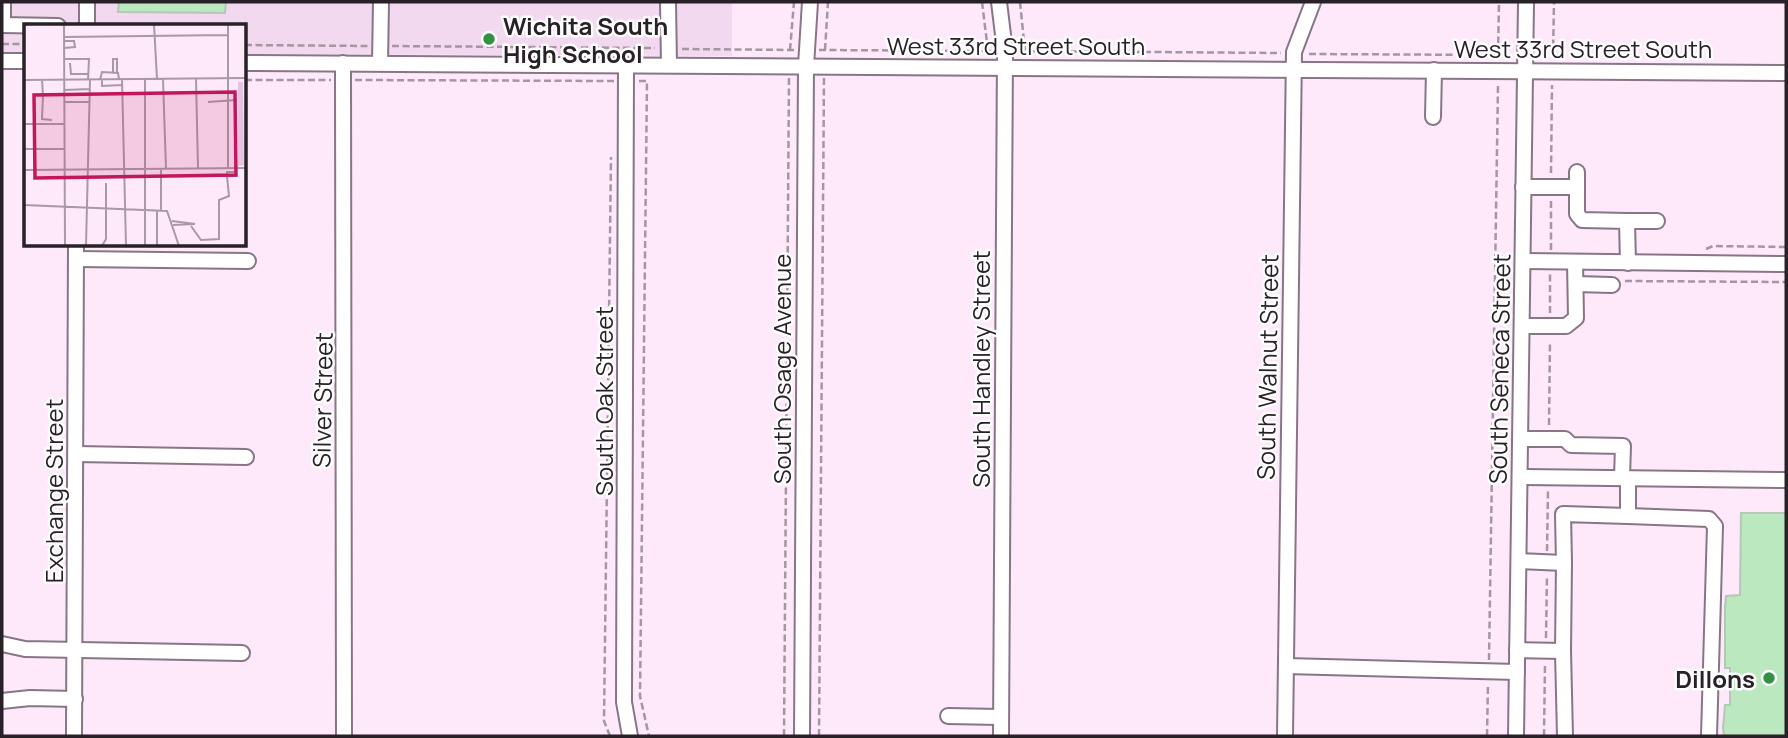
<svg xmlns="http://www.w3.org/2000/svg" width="1788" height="738" font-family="Manrope,sans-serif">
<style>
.built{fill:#f3d9ef}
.building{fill:#bbe8be;stroke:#b5c7b6;stroke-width:2}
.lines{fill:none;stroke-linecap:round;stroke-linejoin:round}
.minor-casing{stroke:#877685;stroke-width:18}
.path{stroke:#a496a2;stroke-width:2.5;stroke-dasharray:7 3.5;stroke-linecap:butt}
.minor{stroke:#fff;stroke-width:14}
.poi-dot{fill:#339144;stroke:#fdfdfd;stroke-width:2.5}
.labels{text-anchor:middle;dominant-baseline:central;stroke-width:5;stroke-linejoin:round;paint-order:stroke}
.poi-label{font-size:24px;font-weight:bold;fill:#282127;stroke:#fdfdfd;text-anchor:start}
.street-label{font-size:24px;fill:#282127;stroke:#fdfdfd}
.inset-road{fill:none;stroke:#a899a6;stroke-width:2}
.view{fill:#c2185b;fill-opacity:0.15;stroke:#c2185b;stroke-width:3.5}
.inset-edge{fill:none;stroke:#282127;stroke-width:3.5}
</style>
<rect width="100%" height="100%" fill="#fde9fa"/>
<path class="built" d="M2,2H732V56L245,54V26H26V53H2Z"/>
<g class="building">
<path d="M119,2H226L225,13L118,12Z"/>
<path d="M1741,513H1786V736H1724L1723,728L1725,705H1730V668H1725V608L1726,596L1740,595Z"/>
</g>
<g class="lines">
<defs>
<g id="minor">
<path d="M3,2V25L58,26"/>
<path d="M668,2L669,65"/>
<path d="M999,2L1005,51L1001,736"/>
<path d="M87,26V2"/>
<path d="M2,61H26"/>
<path d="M245,63L1786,73"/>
<path d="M343,63L344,736"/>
<path d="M380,63L381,2"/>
<path d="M626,65L624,702L630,736"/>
<path d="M1433,117L1434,70"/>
<path d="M1577,172V214L1582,220L1627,221L1628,263"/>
<path d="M1523,187H1577"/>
<path d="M1627,221H1657"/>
<path d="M76,259L248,261"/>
<path d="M1523,261L1786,264"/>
<path d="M1576,284L1612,285"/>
<path d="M1522,326H1566L1576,318L1575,262"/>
<path d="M1521,439H1565L1571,445L1623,446L1622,478"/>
<path d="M76,454L246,457"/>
<path d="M1520,477L1786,480"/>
<path d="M1628,516L1709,519L1715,526L1709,736"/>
<path d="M1564,563L1563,514L1628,516V479"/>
<path d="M2,644L25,649L242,653"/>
<path d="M1517,650L1563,651L1564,563L1519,561"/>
<path d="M1563,651L1565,736"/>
<path d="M1286,666L1517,672"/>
<path d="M2,701L30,698L75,699"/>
<path d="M948,716L1000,717"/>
<path d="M74,736L76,245"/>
<path d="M802,736L806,66L810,2"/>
<path d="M1285,736L1294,52L1313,2"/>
<path d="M1516,736L1526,2"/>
</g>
</defs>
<use href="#minor" class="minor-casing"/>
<g class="path">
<path d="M982,2L988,51"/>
<path d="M1020,2L1025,51"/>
<path d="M2,44H26"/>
<path d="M245,45L368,46"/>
<path d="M392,46L655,48"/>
<path d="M682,49L795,50"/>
<path d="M790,50L794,2"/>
<path d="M819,50L991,51"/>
<path d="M825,50L828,2"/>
<path d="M1018,51L1281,53"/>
<path d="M1309,54L1498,55"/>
<path d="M1498,54L1499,2"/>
<path d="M1553,57L1554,2"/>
<path d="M245,80H331"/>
<path d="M355,80L614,81"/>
<path d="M639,81H647L640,696L649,736"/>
<path d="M1551,173L1552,85"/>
<path d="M1706,249L1713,246L1786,247"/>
<path d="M1551,250V201"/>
<path d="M1625,281L1786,282"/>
<path d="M1550,313V274"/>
<path d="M1549,425L1550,341"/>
<path d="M1547,551L1548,491"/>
<path d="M1546,638L1547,575"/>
<path d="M1489,660L1498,86"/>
<path d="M610,736L604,721L611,157"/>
<path d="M784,736L789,78"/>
<path d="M819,736L824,78"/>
<path d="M1487,736L1488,684"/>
<path d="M1544,736L1545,663"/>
</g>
<use href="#minor" class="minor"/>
</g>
<g class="poi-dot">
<circle cx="489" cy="39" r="7"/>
<circle cx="1769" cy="678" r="7"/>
</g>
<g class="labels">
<g class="poi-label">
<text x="503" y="25">Wichita South<tspan x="503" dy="28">High School</tspan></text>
<text x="1755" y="678" text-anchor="end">Dillons</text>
</g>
<g class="street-label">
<text x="1016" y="45">West 33rd Street South</text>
<text x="1583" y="48">West 33rd Street South</text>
<text transform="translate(1267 367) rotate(-89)">South Walnut Street</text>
<text transform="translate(781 369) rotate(-90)">South Osage Avenue</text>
<text transform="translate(980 369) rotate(-90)">South Handley Street</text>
<text transform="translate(1499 369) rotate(-89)">South Seneca Street</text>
<text transform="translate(322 400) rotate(-89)">Silver Street</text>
<text transform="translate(603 401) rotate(-90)">South Oak Street</text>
<text transform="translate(53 491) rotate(-90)">Exchange Street</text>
</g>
</g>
<g transform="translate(24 24)">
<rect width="222" height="222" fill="#fde9fa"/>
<path d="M214,58H219L220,141L214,142Z" fill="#e6c3e1"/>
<path class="inset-road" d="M40,0L41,222M130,0L133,55M204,0V144M40,13L204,11M40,17H50L51,23L40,24M40,35H65L64,56M46,39L47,50H64M89,49V35H93V49M98,55L102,222M121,55V222M139,55L142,145M172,55L174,144M0,56L223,54M18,56L19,71H40M76,56L78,48L94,49L95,55M78,56V62L98,61M40,66L66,65M19,71L18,95L28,96M40,78H66M184,78L213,76M0,100H40M0,125H41M0,146L223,144M203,148H212V152H203ZM0,181L143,187L155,222M133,187V222M137,187V145M148,197L171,200L149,201M167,202L177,216L195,215V176L205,172L203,152M62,222L66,56M78,222L82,215V159"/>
<path class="view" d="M211,68L212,151L11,154L10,71Z"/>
<rect width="222" height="222" class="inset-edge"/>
</g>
<rect width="1788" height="738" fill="none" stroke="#282127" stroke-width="7"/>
</svg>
